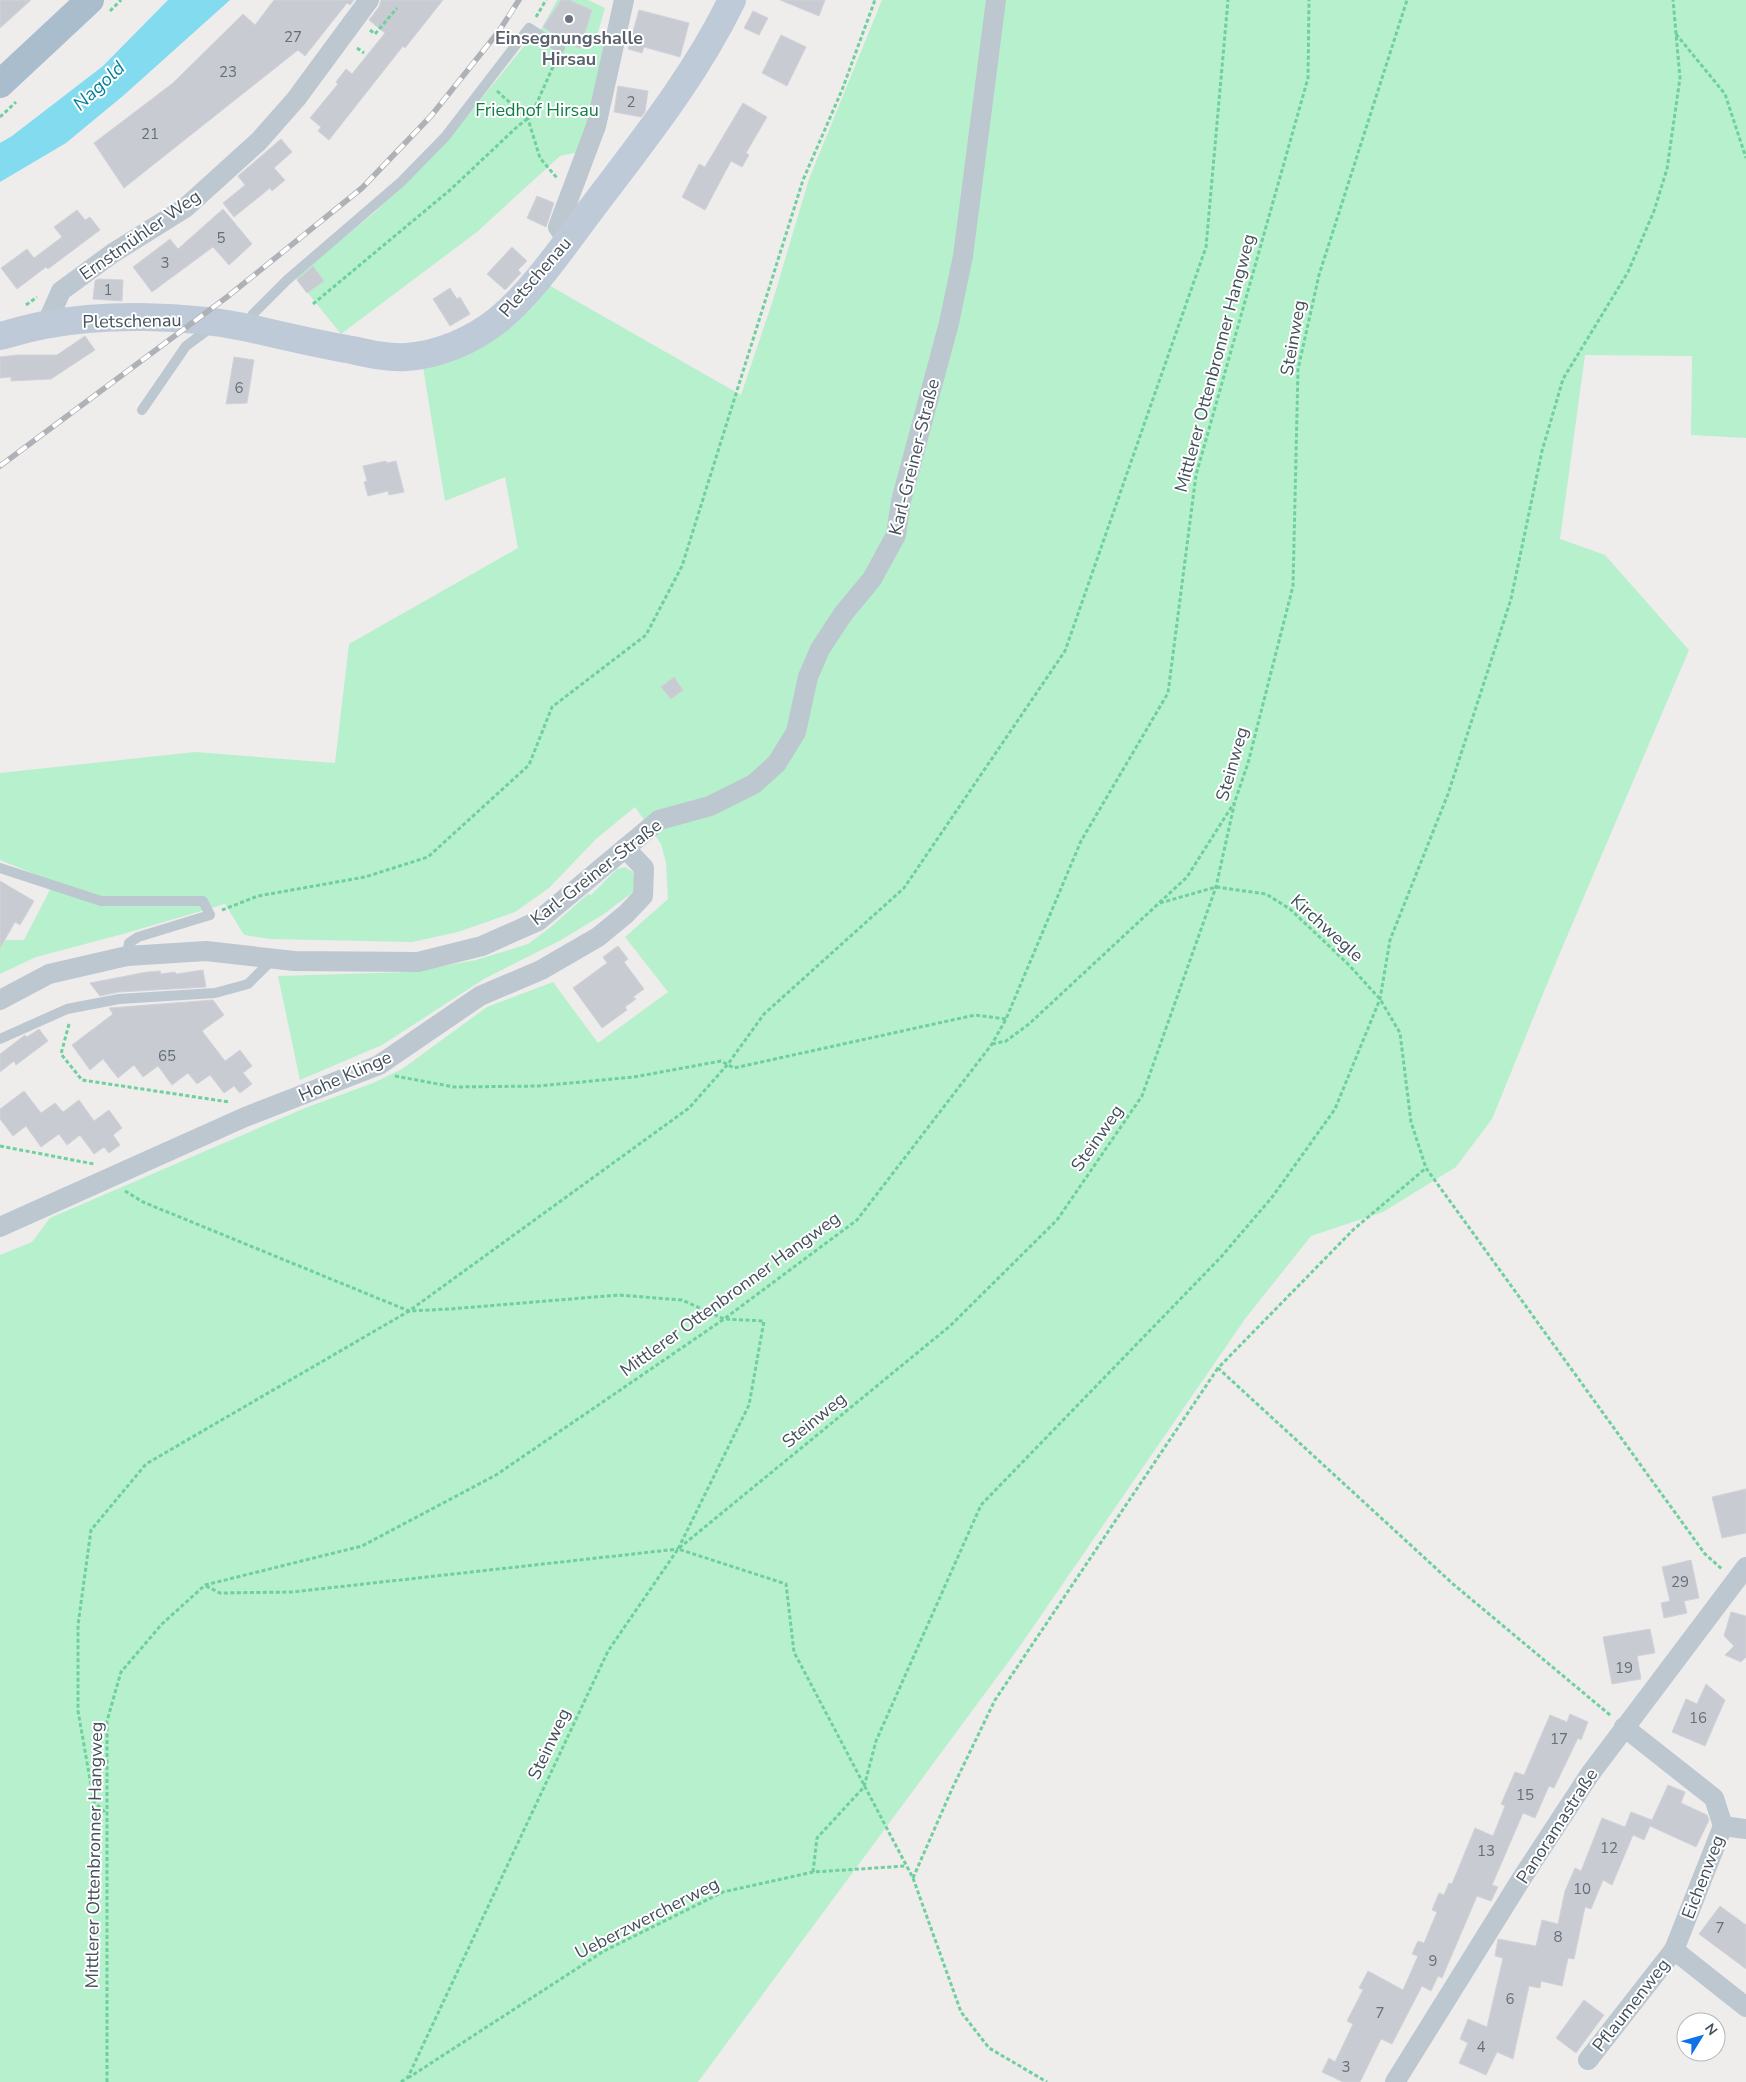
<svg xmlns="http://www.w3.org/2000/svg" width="1746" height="2082" font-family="'Nunito Sans',sans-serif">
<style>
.green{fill:#b7f0cc}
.water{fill:#82dbef}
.building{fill:#c9cbd2;stroke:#d0d3d9}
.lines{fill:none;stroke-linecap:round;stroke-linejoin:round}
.path{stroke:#6ed09d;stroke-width:3;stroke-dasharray:4 2.5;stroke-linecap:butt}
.lane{stroke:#bcc7d0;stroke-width:10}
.street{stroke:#bcc7d0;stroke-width:20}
.secondary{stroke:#becad7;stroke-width:28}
.primary{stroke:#aabdcd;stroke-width:28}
.rail-casing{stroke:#aeb2b7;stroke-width:5.5}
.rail{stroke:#fff;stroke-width:4;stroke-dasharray:11;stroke-linecap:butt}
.worship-dot{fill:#6b7280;stroke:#fff;stroke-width:2}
.labels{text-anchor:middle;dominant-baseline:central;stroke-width:4;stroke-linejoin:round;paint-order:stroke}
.number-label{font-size:15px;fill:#656f79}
.worship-label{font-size:18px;font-weight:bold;fill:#5b616d;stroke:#fff}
.park-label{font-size:18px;fill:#127e46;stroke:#fff}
.street-label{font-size:18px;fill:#44505b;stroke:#fff}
.water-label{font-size:19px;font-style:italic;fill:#06819c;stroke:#fff}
</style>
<rect width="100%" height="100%" fill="#efecec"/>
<g class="green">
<path d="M557,0H588L605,8L597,36L611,40L579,152L560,156L477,232L341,334L295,277L374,213L445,143L525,45L533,44Z"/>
<path d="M882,0H1746V438L1691,435L1692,356L1585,355L1560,539L1605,555L1689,650L1554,967L1492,1119L1456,1167L1383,1212L1311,1236L1245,1319L1020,1646L698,2082H0V1255L32,1242L50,1218L305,1108L373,1083L402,1069L487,1007L553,982L598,1043L668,992L625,937L668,899L666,863L661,844L635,807L596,839L549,888L515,912L458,932L412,942L270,939L244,935L225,904L123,934L36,957L0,974V940H24L54,882L0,860V773L195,752L335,763L349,644L518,548L505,477L445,501L423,367L545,283L741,395L773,300L809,179Z"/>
<path d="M625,867L633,872L637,883L633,892L604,914L561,940L484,979L382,1045L300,1080L278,976L410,972L476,960L528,944L552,926L588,894L591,895L617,869Z"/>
</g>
<path class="water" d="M168,0H230L124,95L66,143L0,182V143L12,136L103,66Z"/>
<g class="building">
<path d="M0,0H31L0,28Z"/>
<path d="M274,0H354L350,5L347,3L305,56L298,50L124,188L94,143L173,83L243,14L255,25Z"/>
<path d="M381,0H443L405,48L403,46L329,140L318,131L321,127L310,118L338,84L336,82L346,69L352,74L385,33L369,20L379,7Z"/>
<path d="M561,0H569L592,10L580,48L570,45L543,27Z"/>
<path d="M780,0H825L819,16Z"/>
<path d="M639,10L689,23L680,57L644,47L642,53L628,49Z"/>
<path d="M753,11L768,18L759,35L744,28Z"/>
<path d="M781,35L806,47L787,86L762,73Z"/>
<path d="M618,86L648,91L645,112L641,117L614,112Z"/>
<path d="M743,103L767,117L746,153L749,155L742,167L731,161L705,210L682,197L699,164L705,167Z"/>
<path d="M281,139L292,152L274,168L285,180L272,191L270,188L234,217L223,203L245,185L238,176Z"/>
<path d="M537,196L554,203L546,227L527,218Z"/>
<path d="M223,209L252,244L229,265L213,247L152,292L133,267L170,239L178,249Z"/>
<path d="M77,210L85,220L90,217L100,230L48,269L46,267L17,289L1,268L27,249L34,258L62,237L54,227Z"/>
<path d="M512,247L527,261L518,270L521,273L505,290L487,274Z"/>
<path d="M313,266L324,281L307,293L297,280Z"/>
<path d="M98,279L123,280L122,301L93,299L95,281Z"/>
<path d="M450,288L457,299L460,297L470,314L450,326L433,299Z"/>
<path d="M85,336L95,350L51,379L11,381V377L0,378V357L17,355H57Z"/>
<path d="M234,357L254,360L247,403L226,404Z"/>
<path d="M386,461L387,463L396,461L404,492L389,495L388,491L368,496L364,482L367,481L363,466Z"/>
<path d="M674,677L683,690L671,699L661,687Z"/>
<path d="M0,881L34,901L20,925L15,922L0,948Z"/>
<path d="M618,946L628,959L624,962L644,989L633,997L636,999L625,1007L627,1010L602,1028L573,988L607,963L603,957Z"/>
<path d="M203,970L206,987L119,992L100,996L90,983L147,972L160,971L161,974L175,972L176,974Z"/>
<path d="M213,1000L224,1015L202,1031L225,1061L240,1050L252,1066L243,1073L252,1084L240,1093L234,1086L224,1093L210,1075L197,1084L188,1073L172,1085L158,1066L143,1077L134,1065L118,1078L103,1059L90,1070L72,1045L113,1014L109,1008Z"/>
<path d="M39,1029L48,1041L16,1065L14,1061L0,1072V1054L25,1035L27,1037Z"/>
<path d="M24,1091L41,1113L55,1103L63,1112L79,1100L94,1121L109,1110L122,1128L113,1135L120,1145L109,1153L104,1147L94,1154L80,1135L67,1145L59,1134L41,1147L26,1126L13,1136L0,1119V1109Z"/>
<path d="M1746,1489V1533L1722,1538L1712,1497Z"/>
<path d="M1691,1560L1699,1598L1684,1601L1687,1613L1664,1618L1661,1603L1670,1601L1662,1567Z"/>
<path d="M1731,1612L1746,1616V1657L1741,1662L1725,1655L1734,1646L1724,1636Z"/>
<path d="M1650,1629L1655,1653L1637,1656L1641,1679L1612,1684L1603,1637Z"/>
<path d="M1706,1684L1725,1700L1705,1746L1672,1732L1686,1699L1697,1704Z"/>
<path d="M1570,1714L1588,1722L1581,1740L1578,1738L1554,1788L1549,1786L1535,1818L1523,1813L1492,1885L1498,1887L1491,1901L1477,1896L1442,1978L1438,1976L1431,1991L1422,1986L1392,2044L1381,2039L1360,2082H1343L1322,2072L1329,2058L1335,2062L1353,2024L1347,2021L1363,1990L1359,1988L1368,1971L1403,1990L1418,1956L1412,1954L1418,1941L1424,1943L1437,1912L1432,1910L1439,1893L1444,1895L1449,1883L1452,1884L1475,1828L1493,1836L1505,1806L1501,1804L1515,1772L1524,1775L1550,1715L1567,1722Z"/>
<path d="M1668,1785L1685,1792L1681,1803L1707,1815L1709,1820L1696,1847L1650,1826L1644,1840L1633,1835L1612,1885L1603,1880L1591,1909L1585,1907L1574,1959L1568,1958L1562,1986L1541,1981L1540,1988L1529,1986L1513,2059L1497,2052L1486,2075L1459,2063L1468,2043L1460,2039L1468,2019L1487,2027L1503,1958L1495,1956L1498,1939L1536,1946L1542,1920L1558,1924L1565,1891L1575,1868L1581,1871L1602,1818L1625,1827L1631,1812L1652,1820Z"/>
<path d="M1720,1906L1746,1925V1969L1699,1934Z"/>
<path d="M1584,2000L1604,2015L1576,2053L1556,2038Z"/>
</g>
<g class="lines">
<g class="path">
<path d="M110,11L121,0"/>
<path d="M536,17L546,0"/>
<path d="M370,30L375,34L397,8"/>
<path d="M1676,34L1725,94L1746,158"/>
<path d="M357,48L364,53"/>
<path d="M497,91L528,119L540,158L557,178"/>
<path d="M0,117L16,102"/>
<path d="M313,304L450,190L518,126L531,116L556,60"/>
<path d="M26,305L37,297"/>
<path d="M1160,903L1216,887L1266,894L1290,909L1348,964L1380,999L1400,1033L1411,1122L1426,1168"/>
<path d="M222,910L258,896L365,877L428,857L529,765L552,707L646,635L682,566L803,180L842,90L875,0"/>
<path d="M69,1024L61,1054L82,1080L229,1102"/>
<path d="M992,1044L1006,1041L1029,1024L1187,877L1234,803"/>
<path d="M395,1076L454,1087L539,1086L634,1077L721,1061L734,1068L975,1015L1006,1019"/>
<path d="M0,1146L94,1164"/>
<path d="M125,1191L143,1202L409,1311L450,1309L619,1295L682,1300L724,1319L764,1321L749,1405L678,1549L786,1584L794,1652L913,1878L961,2012L989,2048L1047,2082"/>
<path d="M206,1586L220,1593L292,1592L678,1549"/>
<path d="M1610,1715L1453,1584L1218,1368L1354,1229L1426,1168L1705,1554L1723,1570"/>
<path d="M105,1812L94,1802L78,1711V1625L91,1530L146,1464L409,1311L689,1108L728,1064L764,1014L904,888L1065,651L1206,247L1228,0"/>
<path d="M813,1872L817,1838L864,1787L876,1741L981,1505L1221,1257L1273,1196L1335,1109L1380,999L1390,940L1448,794L1511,599L1542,451L1563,379L1628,272L1654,211L1667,169L1680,78L1673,0"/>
<path d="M913,1878L952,1789L995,1700L1218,1368"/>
<path d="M408,2078L604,1951L723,1892L813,1872L906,1866"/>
<path d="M107,2082V1721L121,1672L162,1624L205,1585L362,1546L496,1475L724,1319L857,1220L992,1044L1006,1019L1081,841L1168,693L1196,475L1308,78L1309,0"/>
<path d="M401,2082L408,2077L608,1651L678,1549L950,1326L1057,1220L1142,1096L1216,887L1235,801L1248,763L1293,586L1298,369L1319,275L1407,0"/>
</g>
<g class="lane">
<path d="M247,327L253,314L287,280L401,182L445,137L529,28L560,48"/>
<path d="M142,410L186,346L205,332L206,323"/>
<path d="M0,868L101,901H203L210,915L138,937L129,943L127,956"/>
<path d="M0,1039L67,1009L119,999L215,993L248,984L273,959"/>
</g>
<g class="street">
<path d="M567,240L558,227L596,126L624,0"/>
<path d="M46,325L61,291L113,253L185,208L259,141L296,99L369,0"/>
<path d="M0,1000L49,974L127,956L206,951L294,961L418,962L482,946L538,921L659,820L710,806L754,784L777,763L796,732L808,677L820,649L843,614L872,579L896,535L901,501L949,323L963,256L996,0"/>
<path d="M0,1227L245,1117L379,1065L480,996L541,970L598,937L626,914L643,896L644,868L625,848"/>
<path d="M1624,1727L1714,1798L1723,1826L1674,1950L1746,2007"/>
<path d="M1723,1826L1746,1829"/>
<path d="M1588,2060L1674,1950"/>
<path d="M1395,2082L1520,1881L1590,1774L1746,1567"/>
</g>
<path class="secondary" d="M0,336C15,332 29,328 44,325C106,313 188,315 249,328C283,336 317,344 352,350C370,354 388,358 406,357C439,355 473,340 498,320C533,291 562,248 589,212C641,143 694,78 732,0"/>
<path class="primary" d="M0,84L90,0"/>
<defs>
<path id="rail" d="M0,466L227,297L362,188L431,116L499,31L519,0"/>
</defs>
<use href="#rail" class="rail-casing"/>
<use href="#rail" class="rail"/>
</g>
<circle class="worship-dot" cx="569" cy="19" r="5"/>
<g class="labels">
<g class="number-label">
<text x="293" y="37">27</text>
<text x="228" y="72">23</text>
<text x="631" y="102">2</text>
<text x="150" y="134">21</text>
<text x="221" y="238">5</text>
<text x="165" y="263">3</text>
<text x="108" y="290">1</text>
<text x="239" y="388">6</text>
<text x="167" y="1056">65</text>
<text x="1680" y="1582">29</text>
<text x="1624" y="1668">19</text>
<text x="1698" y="1718">16</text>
<text x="1559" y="1739">17</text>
<text x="1525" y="1795">15</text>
<text x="1609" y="1848">12</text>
<text x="1486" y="1851">13</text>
<text x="1582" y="1889">10</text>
<text x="1720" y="1928">7</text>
<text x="1558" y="1937">8</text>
<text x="1433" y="1961">9</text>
<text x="1510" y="1999">6</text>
<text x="1380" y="2013">7</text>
<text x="1481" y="2047">4</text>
<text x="1346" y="2067">3</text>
</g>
<g class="worship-label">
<text x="569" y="38">Einsegnungshalle<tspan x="569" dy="21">Hirsau</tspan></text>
</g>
<g class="park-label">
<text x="537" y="110">Friedhof Hirsau</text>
</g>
<g class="street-label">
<text transform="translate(140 235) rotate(-35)">Ernstmühler Weg</text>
<text transform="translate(535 277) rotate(-49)">Pletschenau</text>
<text transform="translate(132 321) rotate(-1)">Pletschenau</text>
<text transform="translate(1293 338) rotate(-80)">Steinweg</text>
<text transform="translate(1215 363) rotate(-75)">Mittlerer Ottenbronner Hangweg</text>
<text transform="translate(914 457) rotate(-76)">Karl-Greiner-Straße</text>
<text transform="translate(1232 764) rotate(-74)">Steinweg</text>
<text transform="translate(596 872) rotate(-38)">Karl-Greiner-Straße</text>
<text transform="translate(1327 928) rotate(42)">Kirchwegle</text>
<text transform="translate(345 1076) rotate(-24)">Hohe Klinge</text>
<text transform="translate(1097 1138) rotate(-55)">Steinweg</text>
<text transform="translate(730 1294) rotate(-36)">Mittlerer Ottenbronner Hangweg</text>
<text transform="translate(814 1420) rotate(-39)">Steinweg</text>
<text transform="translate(549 1744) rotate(-65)">Steinweg</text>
<text transform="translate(1557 1826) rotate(-57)">Panoramastraße</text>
<text transform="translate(94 1855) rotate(-89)">Mittlerer Ottenbronner Hangweg</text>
<text transform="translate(1703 1877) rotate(-69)">Eichenweg</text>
<text transform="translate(647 1918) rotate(-27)">Ueberzwercherweg</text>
<text transform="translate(1631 2005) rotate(-52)">Pflaumenweg</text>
</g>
<g class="water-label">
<text transform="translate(99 86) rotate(-43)">Nagold</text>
</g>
</g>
<g transform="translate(1701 2037) rotate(53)"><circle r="24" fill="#ffffff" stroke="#b4b9bd"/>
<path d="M0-4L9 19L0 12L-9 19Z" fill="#1073e5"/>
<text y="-8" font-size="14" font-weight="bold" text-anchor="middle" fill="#44505b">N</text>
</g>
</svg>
